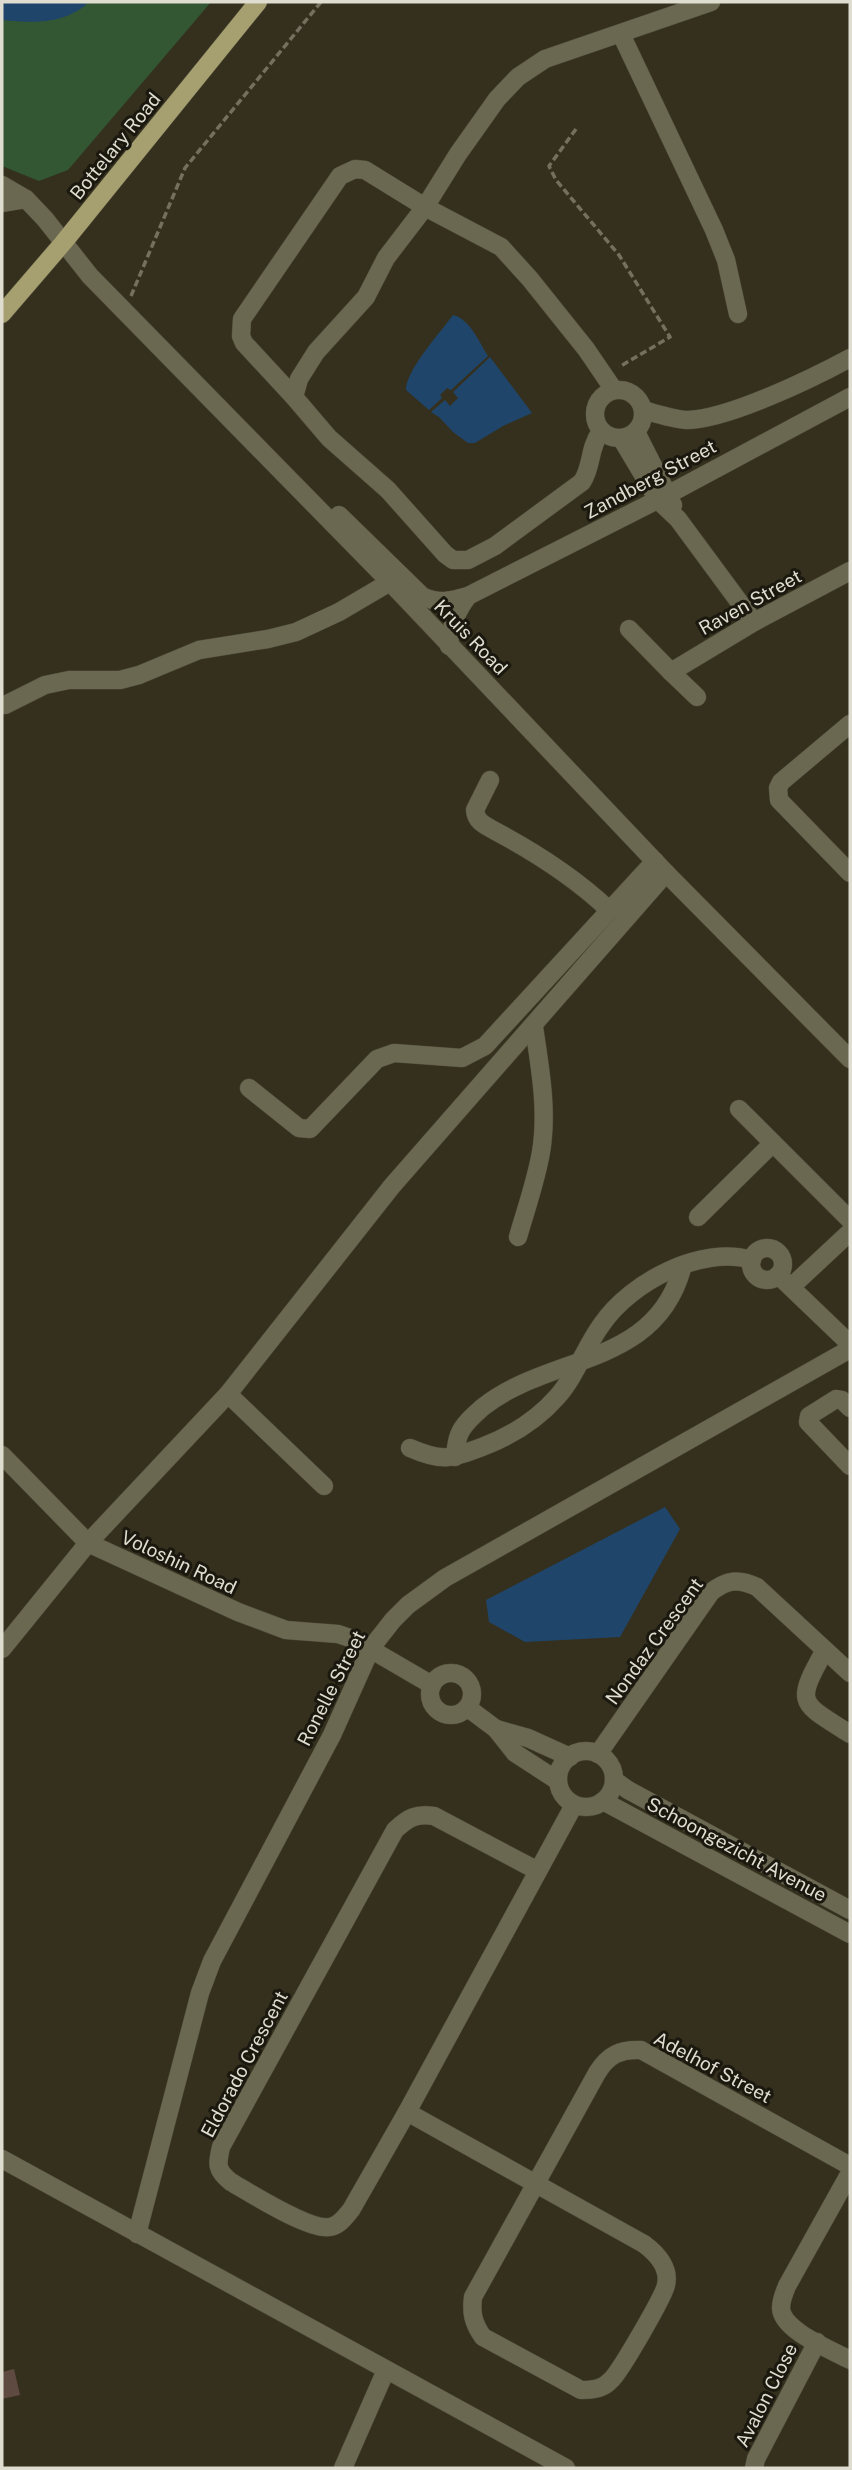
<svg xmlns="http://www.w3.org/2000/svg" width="852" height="2470" font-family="'Public Sans',sans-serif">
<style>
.green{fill:#335733}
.water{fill:#20456b}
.building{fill:#5f4a41}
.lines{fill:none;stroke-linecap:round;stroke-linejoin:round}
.minor-casing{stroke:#4f4c3a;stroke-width:19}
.major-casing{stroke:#4f4c3a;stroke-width:19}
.path{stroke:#74705f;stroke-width:3.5;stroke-dasharray:7 3.5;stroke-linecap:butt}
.minor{stroke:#6b6851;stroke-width:18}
.major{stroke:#a69f6f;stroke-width:18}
.labels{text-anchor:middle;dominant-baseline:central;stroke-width:6;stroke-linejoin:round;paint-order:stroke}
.street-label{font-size:19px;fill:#dfdcd0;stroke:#1a180f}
</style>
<rect width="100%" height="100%" fill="#34301d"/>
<path class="green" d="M2,2H211L68,170L39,181L2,166Z"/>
<g class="water">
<path d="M2,2H89C64,25 34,23 2,20Z"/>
<path d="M453,315C470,319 479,342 488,356L451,390L447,388L440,395L442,398L429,410L406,390C406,370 440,333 453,315Z"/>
<path d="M490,357L532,413L503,426L475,443H468L453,432L439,417L431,412L445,400L450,406L458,398L453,392Z"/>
<path d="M665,1507L680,1529L620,1637L525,1642L489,1622L486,1600Z"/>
</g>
<path class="building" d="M14,2369L20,2395L2,2399V2372Z"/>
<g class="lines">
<defs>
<g id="minor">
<path d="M621,34L714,230L726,260L738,314"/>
<path d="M2,185L26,199L45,219L90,276L390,582L666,873L850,1059"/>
<path d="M2,203L26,199"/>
<circle cx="619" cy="414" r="24"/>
<path d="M294,397L244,343L241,336L242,319L340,176L355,169L365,170L425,207L501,247L530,279L586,349L614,390"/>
<path d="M643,410C657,414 672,419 686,420C727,420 813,378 850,358"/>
<path d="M601,431C588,450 593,465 582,482L495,546L468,560H453L445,554L388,490L329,438L294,397L299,379L316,352L366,297L386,258L425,207L458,154L497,99L518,77L545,59L711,2"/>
<path d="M636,432L673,505"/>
<path d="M621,438L658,500L678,519L754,622"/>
<path d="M339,515L422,596C438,604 451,601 468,596L669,494L850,397"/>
<path d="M629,629L671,672L754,622L850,571"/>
<path d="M449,646C451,625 456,612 468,596"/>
<path d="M671,672L697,697"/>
<path d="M5,705L45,685L69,680H120L139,675L199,650L268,639L296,632L339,612L390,582"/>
<path d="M850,724L781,782L778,788L779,800L850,873"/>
<path d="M490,780L475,810C476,823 487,826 497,832C538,854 574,877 608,909"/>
<path d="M249,1088L299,1128L310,1129L377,1059L394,1053L462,1058L485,1046L655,861"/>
<path d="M739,1109L850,1220"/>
<path d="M698,1217L773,1143"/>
<path d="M518,1237C526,1209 536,1181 541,1152C548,1110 540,1068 534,1027"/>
<circle cx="767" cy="1264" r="16"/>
<path d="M778,1275L850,1344"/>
<path d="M791,1287L850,1232"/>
<path d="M850,1408L842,1400L836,1399L809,1416L808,1422L850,1466"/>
<path d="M410,1448C442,1462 450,1459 482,1447C511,1436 536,1421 557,1397C576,1376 585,1347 602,1324C631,1282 701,1245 752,1260"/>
<path d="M2,1455L88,1543L238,1612L286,1630L338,1634L353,1639L432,1685"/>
<path d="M455,1457C456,1450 456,1442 459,1435C463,1424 474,1415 483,1407C551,1353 657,1368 683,1265"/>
<path d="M324,1486L228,1394L392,1186L666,873"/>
<path d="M2,1649L88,1543L228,1394"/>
<path d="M825,1650C794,1705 800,1702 850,1734"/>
<circle cx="451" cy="1694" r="21"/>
<path d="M468,1708L496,1729L515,1753L558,1781"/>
<path d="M496,1729L528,1738L570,1757"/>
<circle cx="586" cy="1779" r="28"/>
<path d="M598,1754L711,1592C727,1580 738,1578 757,1587L850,1673"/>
<path d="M614,1780L628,1790L850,1910"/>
<path d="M603,1801L850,1934"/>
<path d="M538,1871L434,1816C416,1813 408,1818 395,1830L221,2147C217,2165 216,2170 231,2182C250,2193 310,2231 330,2227C340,2225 345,2217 351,2210L407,2112L574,1805"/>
<path d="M407,2112L644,2244C656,2253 670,2267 666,2285C664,2296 620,2372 611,2380C603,2389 593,2390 581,2390L483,2337C473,2323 471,2313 473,2297L597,2073C608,2055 620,2049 641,2050L850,2166"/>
<path d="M2,2159L566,2468"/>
<path d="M850,2173L787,2286C784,2293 781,2300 781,2308C782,2331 832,2350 850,2360"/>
<path d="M137,2234L200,1993L212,1961L332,1735L371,1648L393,1620L408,1605L445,1578L850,1349"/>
<path d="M343,2468L386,2370"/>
<path d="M754,2468L756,2459L817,2342"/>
</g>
<path id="major" d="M2,314L63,243L258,2"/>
</defs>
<use href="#minor" class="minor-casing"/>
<use href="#major" class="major-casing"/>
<g class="path">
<path d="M576,129L549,166L556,180L619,255L670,337L619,367"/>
<path d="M131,296L185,168L321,2"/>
</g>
<use href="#minor" class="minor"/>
<use href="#major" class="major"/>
</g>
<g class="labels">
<g class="street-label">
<text transform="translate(115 146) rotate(-51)">Bottelary Road</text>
<text transform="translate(650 479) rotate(-28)">Zandberg Street</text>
<text transform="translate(750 602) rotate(-29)">Raven Street</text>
<text transform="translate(471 637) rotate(46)">Kruis Road</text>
<text transform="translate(179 1562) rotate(25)">Voloshin Road</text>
<text transform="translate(654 1641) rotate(-54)">Nondaz Crescent</text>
<text transform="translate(331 1688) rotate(-63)">Ronelle Street</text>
<text transform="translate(737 1849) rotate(28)">Schoongezicht Avenue</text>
<text transform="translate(244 2064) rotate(-62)">Eldorado Crescent</text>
<text transform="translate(713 2067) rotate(28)">Adelhof Street</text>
<text transform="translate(766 2395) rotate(-63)">Avalon Close</text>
</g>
</g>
<rect width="852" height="2470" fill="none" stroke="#dfdcd0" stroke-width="7"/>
</svg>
